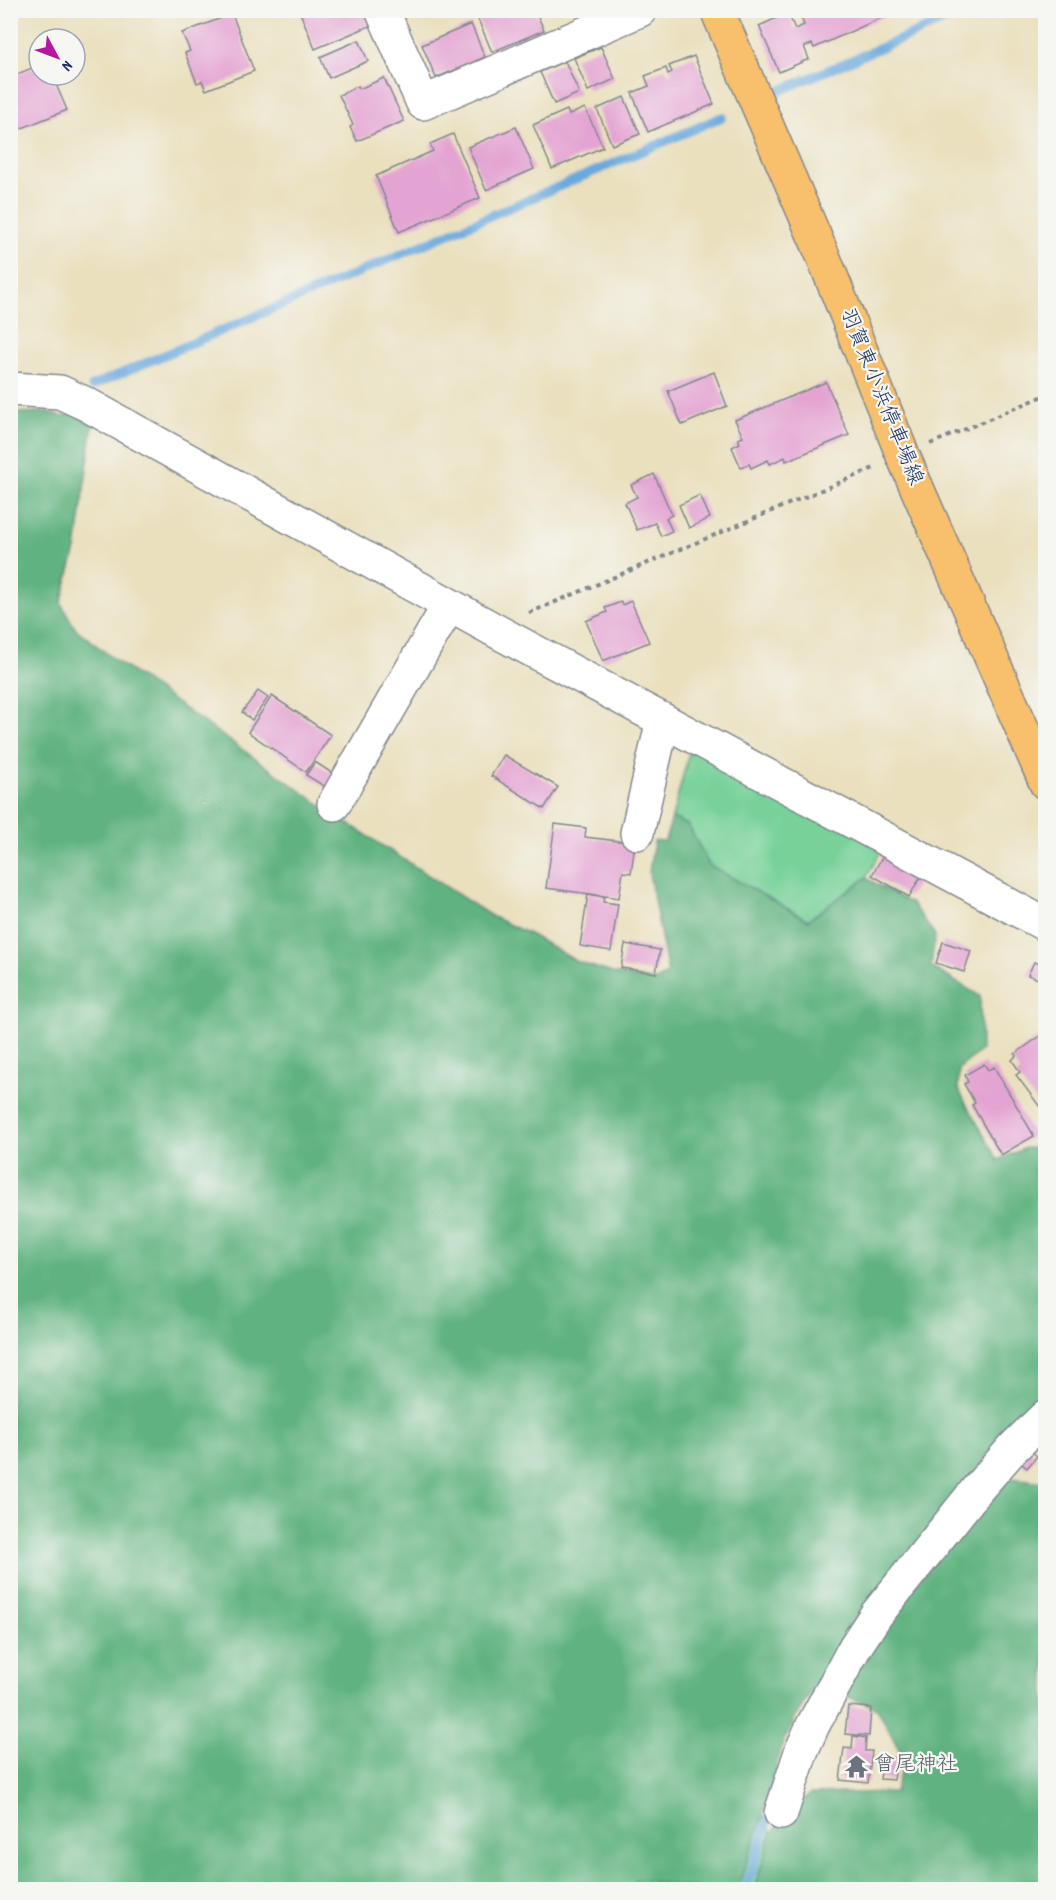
<svg xmlns="http://www.w3.org/2000/svg" width="1056" height="1900" font-family="Dekko,'Klee One',sans-serif">
<style>
.green{fill:#77d198;stroke:#49807b;stroke-width:1.5}
.forest{fill:#61b380;stroke:#3e716f;stroke-width:1.5}
.lines{fill:none;stroke-linecap:round;stroke-linejoin:round}
.stream{stroke:#6ba9dd;stroke-width:9}
.building{fill:#e4a4d3}
.minor-casing{stroke:#82888e;stroke-width:36}
.major-casing{stroke:#82888e;stroke-width:36}
.path{stroke:#82888e;stroke-width:4;stroke-dasharray:4.5 4.5;stroke-linecap:butt}
.minor{stroke:#fff;stroke-width:33}
.major{stroke:#f8bf6c;stroke-width:33}
.labels{text-anchor:middle;dominant-baseline:central;stroke-width:4.5;stroke-linejoin:round;paint-order:stroke}
.street-label{font-size:21px;fill:#1b2f5e;stroke:#f6f6f2}
.worship-label{font-size:21px;fill:#5b616d;stroke:#f6f6f2;text-anchor:start}
</style>
<rect width="100%" height="100%" fill="#f6f6f2"/>
<filter id="ink" filterUnits="userSpaceOnUse"><feTurbulence type="fractalNoise" baseFrequency=".0167" numOctaves="2"/><feDisplacementMap in="SourceGraphic" scale="12" xChannelSelector="R" yChannelSelector="G"/><feConvolveMatrix kernelMatrix="1 2 1 2 8 2 1 2 1" color-interpolation-filters="sRGB"/></filter>
<filter id="wash" filterUnits="userSpaceOnUse"><feTurbulence type="fractalNoise" baseFrequency=".008" numOctaves="4" result="noise"/><feDisplacementMap in="SourceGraphic" scale="24" xChannelSelector="R" yChannelSelector="G"/><feGaussianBlur stdDeviation="1.35" result="paint"/><feColorMatrix in="noise" values="0 0 0 0 0 0 0 0 0 0 0 0 0 0 0 0 0 1.4 0 .05"/><feComposite in="paint" operator="in"/></filter>
<g filter="url(#wash)">
<rect width="100%" height="100%" fill="#eae0be"/>
<g class="green">
<path d="M691,745L883,847L866,878L808,920L709,865L688,825L672,818Z"/>
<path d="M763,1815L772,1832L754,1889L737,1890Z"/>
<path d="M636,1879L701,1889L634,1890Z"/>
</g>
<g class="forest">
<path d="M47,412L62,417L73,413L93,424L76,549L61,603L75,628L111,657L338,817L491,916L531,935L576,961L612,973L655,981L668,973L649,873L654,841H665L672,818L688,825L709,865L808,920L866,878L912,904L935,935L931,967L980,996L981,1050L959,1069L958,1089L998,1160L1025,1148L1045,1149V1395L1028,1409L1003,1436L847,1631L798,1713L783,1743L763,1815L737,1889H701L636,1879L634,1890L11,1889L10,413Z"/>
<path d="M1003,1477L1045,1482V1889L754,1890L772,1832L810,1794L895,1792L904,1759L877,1708L839,1693L863,1650Z"/>
</g>
<g class="lines">
<g class="stream">
<path d="M772,94L969,10"/>
<path d="M92,386L722,117"/>
<path d="M745,1890L771,1812"/>
</g>
</g>
<g id="blocks">
<g class="building">
<path d="M299,10H365L372,25L315,49Z"/>
<path d="M474,10H535L544,30L492,52Z"/>
<path d="M798,10H899L814,48L812,44L804,47L809,59L779,72L759,26L788,13L795,29L804,25Z"/>
<path d="M232,14L254,71L206,90L202,81L197,83L185,53L190,51L182,33Z"/>
<path d="M471,24L485,57L436,78L422,45Z"/>
<path d="M359,40L368,61L329,78L320,57Z"/>
<path d="M601,47L615,79L588,91L574,58Z"/>
<path d="M694,56L714,104L648,132L632,93L649,86L645,76L666,68L668,74L672,72L669,66Z"/>
<path d="M565,61L579,93L554,104L540,72Z"/>
<path d="M39,65V75H52L67,110L10,133V77Z"/>
<path d="M384,78L404,121L357,141L350,127L353,125L339,95L358,86L359,89Z"/>
<path d="M624,97L640,134L612,145L597,109Z"/>
<path d="M585,108L603,147L552,169L533,125L567,110L569,115Z"/>
<path d="M516,127L534,169L486,190L468,147Z"/>
<path d="M453,134L480,198L399,232L376,176L433,151L430,144Z"/>
<path d="M714,372L727,406L682,425L668,391Z"/>
<path d="M826,382L849,435L786,461L785,457L770,464L768,460L751,468L749,464L741,468L732,447L740,443L738,439L743,437L735,420Z"/>
<path d="M654,474L672,515L666,518L672,531L661,536L655,523L637,530L625,503L637,497L631,485Z"/>
<path d="M700,495L710,518L689,528L679,505Z"/>
<path d="M631,601L649,642L603,661L586,621L607,612L605,608L621,602L622,605Z"/>
<path d="M258,691L268,698L252,720L242,712Z"/>
<path d="M272,696L331,735L306,772L248,732Z"/>
<path d="M504,755L558,787L544,809L491,776Z"/>
<path d="M315,762L335,775L327,788L306,775Z"/>
<path d="M555,824L586,828L585,837L635,843L631,873L623,872L619,898L546,888Z"/>
<path d="M884,854L921,876L909,897L872,875Z"/>
<path d="M588,894L604,897L603,902L618,904L611,951L580,946Z"/>
<path d="M943,942L971,951L964,972L936,963Z"/>
<path d="M625,944L660,950L656,973L621,968Z"/>
<path d="M1034,962L1046,966V982L1028,975Z"/>
<path d="M1046,1032V1115L1016,1075L1020,1072L1012,1060L1016,1056L1015,1054Z"/>
<path d="M984,1064L988,1070L994,1067L1034,1136L1001,1155L972,1105L975,1103L964,1084L968,1082L965,1075Z"/>
<path d="M1028,1449L1037,1456L1027,1468L1018,1461Z"/>
<path d="M848,1706L871,1708L869,1736L845,1734Z"/>
<path d="M853,1736L866,1738L865,1751H872L868,1783L840,1780L844,1748L852,1749Z"/>
<path d="M883,1757L897,1758L894,1780L880,1779Z"/>
</g>
</g>
</g>
<g filter="url(#ink)">
<use href="#blocks" fill-opacity="0" stroke="#82888e" stroke-width="1.5"/>
<g class="lines">
<defs>
<g id="minor">
<path d="M382,10L423,103L640,10"/>
<path d="M10,389L60,392L86,404L500,633L1046,925"/>
<path d="M334,804L449,605"/>
<path d="M637,833L663,720"/>
<path d="M781,1813L801,1752L813,1725L855,1647L876,1615L979,1487L1014,1447L1046,1416"/>
</g>
<path id="major" d="M717,10L823,256L903,456L1046,783"/>
</defs>
<use href="#minor" class="minor-casing"/>
<use href="#major" class="major-casing"/>
<g class="path">
<path d="M930,444L1046,395"/>
<path d="M529,613L874,468"/>
</g>
<use href="#minor" class="minor"/>
<use href="#major" class="major"/>
</g>
</g>
<defs>
<symbol id="temple-bare" viewBox="-9 -9 18 18"><path d="M0-6L5-2H3V0L6.5 2.5H4V6H1.5V3h-3V6H-4V2.5H-6.5L-3 0V-2H-5Z" fill="#6b7280" stroke="#f6f6f2" stroke-width="2.5" paint-order="stroke"/></symbol>
</defs>
<g fill-rule="evenodd">
<use href="#temple-bare" x="840" y="1750" width="33" height="33"/>
</g>
<g class="labels">
<g class="street-label">
<text transform="translate(880 397) rotate(68)">羽賀東小浜停車場線</text>
</g>
<g class="worship-label">
<text x="874" y="1766">曾尾神社</text>
</g>
</g>
<rect width="1056" height="1900" fill="none" stroke="#f6f6f2" stroke-width="36"/>
<g transform="translate(57 57) rotate(131)"><circle r="28" fill="#f6f6f2" stroke="#9ea6b7" stroke-width="1.5"/>
<path d="M0-4.5L10 22L0 15L-10 22Z" fill="#b5179e"/>
<text y="-9" font-size="16" font-weight="bold" text-anchor="middle" fill="#1b2f5e">N</text>
</g>
</svg>
